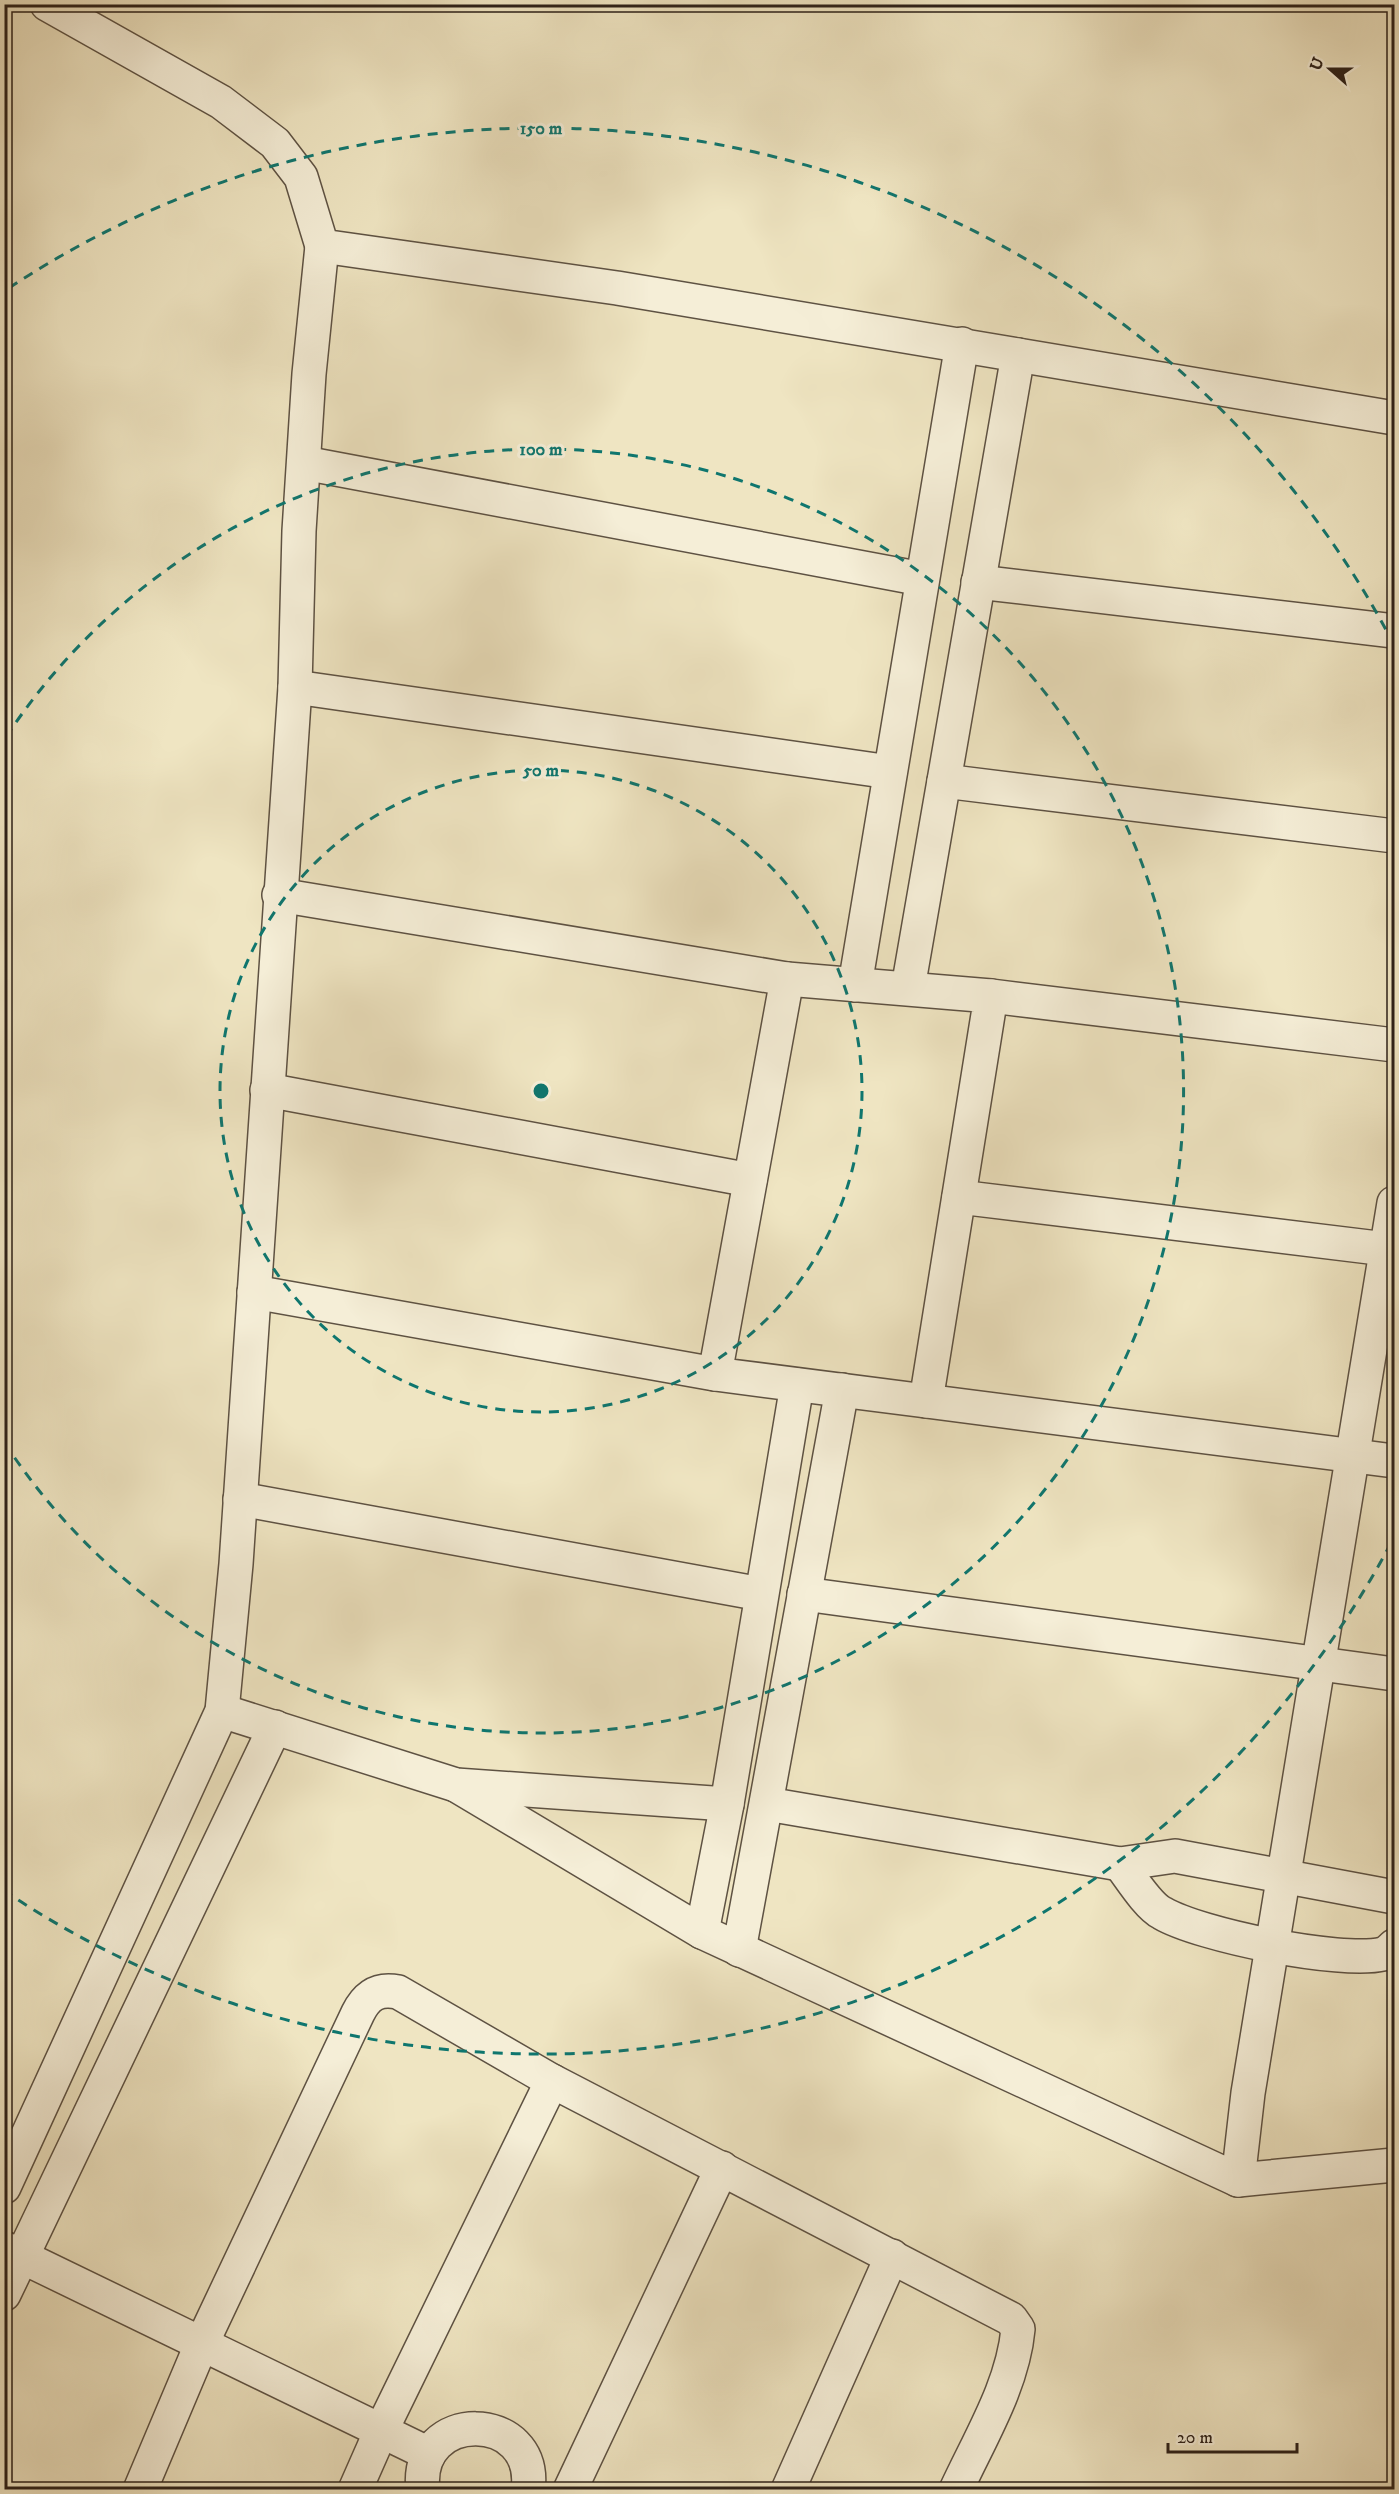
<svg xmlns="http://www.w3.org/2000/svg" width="1399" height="2494" font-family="'IM FELL DW Pica',serif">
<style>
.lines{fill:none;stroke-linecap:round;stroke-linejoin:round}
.minor-casing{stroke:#5e5243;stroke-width:36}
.minor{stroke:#f5eed7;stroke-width:33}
.ring{fill:none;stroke:#0f766e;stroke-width:3;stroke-dasharray:10 8}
.centre{fill:#0f766e;stroke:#f5eed7;stroke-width:3}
.ring-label{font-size:18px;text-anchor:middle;font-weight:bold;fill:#0f766e;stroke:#f5eed7;stroke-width:6;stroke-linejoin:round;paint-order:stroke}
</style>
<rect width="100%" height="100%" fill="#efe5c2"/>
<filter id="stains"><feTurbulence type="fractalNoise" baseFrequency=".00333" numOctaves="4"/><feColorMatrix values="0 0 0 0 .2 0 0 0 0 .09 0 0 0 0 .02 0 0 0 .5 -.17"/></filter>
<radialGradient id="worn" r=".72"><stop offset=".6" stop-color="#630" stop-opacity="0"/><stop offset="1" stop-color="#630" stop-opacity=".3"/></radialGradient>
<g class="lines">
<defs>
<g id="minor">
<path d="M47,4L221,102L275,143L301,177L322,246L617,288L1394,418"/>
<path d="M304,463L922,579"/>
<path d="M978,582L1394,631"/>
<path d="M295,687L890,772"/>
<path d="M944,781L1394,836"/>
<path d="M279,895L787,979"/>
<path d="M787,979L991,996L926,1401L715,1374Z"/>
<path d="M855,985L962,344"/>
<path d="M908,988L1018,355"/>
<path d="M991,996L1394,1045"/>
<path d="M267,1090L750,1180"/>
<path d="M959,1197L1394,1250"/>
<path d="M254,1292L715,1374"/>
<path d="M926,1401L1394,1461"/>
<path d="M240,1499L761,1594"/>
<path d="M804,1594L1394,1674"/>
<path d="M222,1711L456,1785L727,1804"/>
<path d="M456,1785L702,1932L1238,2180L1248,2093L1394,1203"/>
<path d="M767,1804L1120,1864L1175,1856L1394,1897"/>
<path d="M1120,1864C1130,1877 1148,1906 1162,1913C1199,1935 1341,1964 1383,1954C1387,1953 1391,1949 1394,1946"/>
<path d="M702,1932L727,1804L797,1385"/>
<path d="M739,1950L842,1390"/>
<path d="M1238,2180L1394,2165"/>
<path d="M4,2187L222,1711L236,1564L295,687L299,531L309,374L322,246"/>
<path d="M4,2248L429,2454"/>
<path d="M4,2294L275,1727"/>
<path d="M140,2490L202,2343L358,2013C367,1995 378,1988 398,1992L552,2081L1011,2319L1018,2329C1013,2385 980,2438 956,2490"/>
<path d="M355,2490L381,2431L552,2081"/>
<path d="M423,2490C413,2408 539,2409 528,2490"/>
<path d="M570,2490L722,2168"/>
<path d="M788,2490L892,2256"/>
</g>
</defs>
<use href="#minor" class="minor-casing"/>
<use href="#minor" class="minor"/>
</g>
<g class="ring">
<circle cx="541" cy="1091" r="321"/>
<path d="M6 737A642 642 0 1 1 6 1445"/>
<path d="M1391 1543A963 963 0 0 1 9 1894M9 288A963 963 0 0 1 1391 639"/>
</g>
<circle cx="541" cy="1091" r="9" class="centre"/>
<g class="ring-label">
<text x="541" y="134">150 m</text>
<text x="541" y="455">100 m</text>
<text x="541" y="776">50 m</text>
</g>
<rect width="1399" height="2494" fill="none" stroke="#efe5c2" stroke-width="24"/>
<rect x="6" y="6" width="1387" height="2482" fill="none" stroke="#2d2119" stroke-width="3"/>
<rect x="12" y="12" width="1375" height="2470" fill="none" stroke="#2d2119" stroke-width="1.5"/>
<g transform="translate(1330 69) rotate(291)" stroke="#f5eed7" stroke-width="4.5" paint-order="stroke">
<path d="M0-4.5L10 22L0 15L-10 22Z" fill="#2d2119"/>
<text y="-9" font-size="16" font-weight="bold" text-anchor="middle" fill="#2d2119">U</text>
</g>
<path d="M1168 2443v9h129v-9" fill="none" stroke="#2d2119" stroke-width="3"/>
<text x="1177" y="2443" font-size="18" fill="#2d2119" stroke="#f5eed7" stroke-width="4.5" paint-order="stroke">20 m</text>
<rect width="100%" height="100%" filter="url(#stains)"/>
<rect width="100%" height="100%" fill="url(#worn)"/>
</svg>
